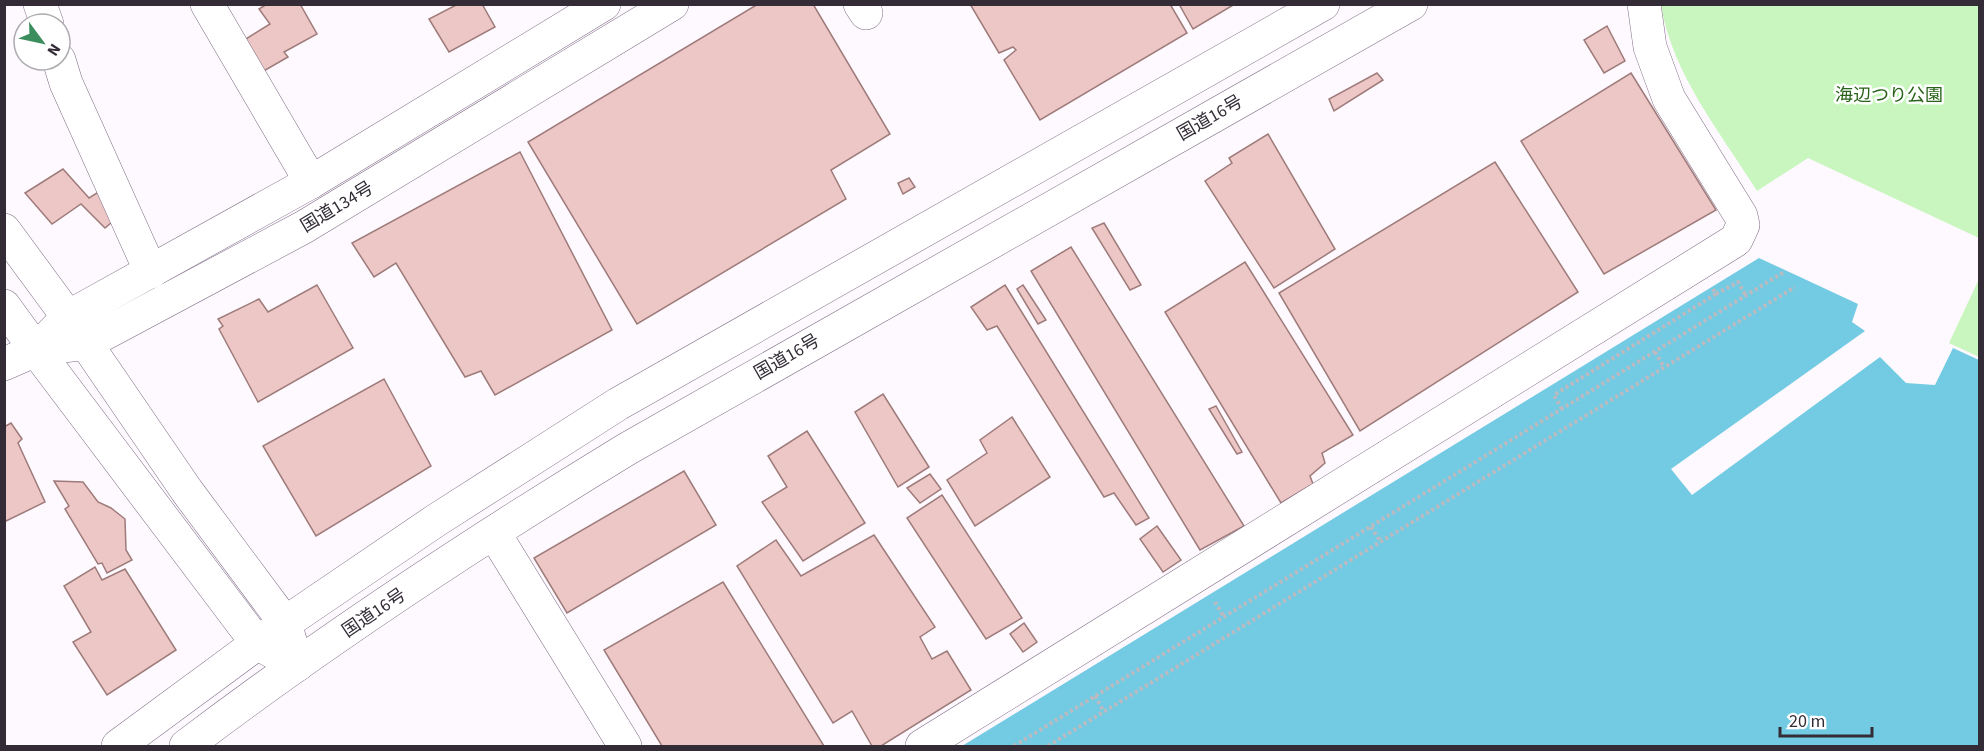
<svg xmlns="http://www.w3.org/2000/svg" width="1984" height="751" font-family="'Source Sans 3','Noto Sans JP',sans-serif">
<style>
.green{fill:#c9f6be}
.water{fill:#73cbe3}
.building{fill:#ecc7c5;stroke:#9e7b7a;stroke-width:1.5}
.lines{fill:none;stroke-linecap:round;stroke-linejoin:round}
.minor-casing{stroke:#7f6d86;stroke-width:34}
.major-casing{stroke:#7f6d86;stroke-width:34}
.highway-casing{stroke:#7f6d86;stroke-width:34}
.path{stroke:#beb9bf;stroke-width:4;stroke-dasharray:3 3;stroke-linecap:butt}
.minor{stroke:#fff;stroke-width:33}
.major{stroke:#fff;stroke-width:33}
.highway{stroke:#fff;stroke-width:33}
.labels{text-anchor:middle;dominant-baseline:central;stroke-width:5;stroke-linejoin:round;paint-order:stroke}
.park-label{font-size:18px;fill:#286218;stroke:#fff}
.street-label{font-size:18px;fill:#332c36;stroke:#fff}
</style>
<rect width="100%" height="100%" fill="#fdf9fe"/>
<g class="green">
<path d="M1661,5H1979V238L1808,158L1757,191C1721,133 1672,74 1661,5Z"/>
<path d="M1979,279V357L1949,343Z"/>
</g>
<path class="water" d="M1759,258L1858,304L1852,322L1865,331L1671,469L1692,495L1880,357L1906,383L1935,385L1953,348L1979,360V746H962Z"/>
<g class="building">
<path d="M267,4H300L317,34L284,52L288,57L262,72L241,42L270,24L259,9Z"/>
<path d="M458,4H482L495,27L449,52L429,19Z"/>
<path d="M758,4H813L890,134L831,170L846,199L637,324L528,142Z"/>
<path d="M970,4H1170L1187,33L1040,120L1004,60L1016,50L1013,47L999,53Z"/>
<path d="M1179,4H1235L1193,29Z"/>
<path d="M1607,26L1625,61L1604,73L1584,40Z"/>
<path d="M1377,73L1383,80L1334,111L1329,99Z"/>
<path d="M1631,73L1716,210L1604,274L1521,141Z"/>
<path d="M1268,134L1335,249L1274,288L1205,181L1232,163L1229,158Z"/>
<path d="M520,152L612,330L495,395L481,371L465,377L396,263L374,277L352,243Z"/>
<path d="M1495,162L1578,292L1360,431L1279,293Z"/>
<path d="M63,169L89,198L100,191L112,222L105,228L81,204L52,224L25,193Z"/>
<path d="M909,178L915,187L903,194L898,183Z"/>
<path d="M1104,223L1141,285L1130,290L1092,228Z"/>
<path d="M1071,247L1244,526L1200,550L1031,271Z"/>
<path d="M1245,262L1353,435L1322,453L1325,463L1310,476L1313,484L1281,503L1165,312Z"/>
<path d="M317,285L353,348L258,402L219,329L223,326L218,319L259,299L268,312Z"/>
<path d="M1005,285L1149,518L1136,525L1114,493L1104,497L997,326L987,330L971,307Z"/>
<path d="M1023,285L1046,320L1038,324L1017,289Z"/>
<path d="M384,379L431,466L316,536L263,446Z"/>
<path d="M883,394L929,467L898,487L855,412Z"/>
<path d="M1216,406L1242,452L1237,454L1209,409Z"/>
<path d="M1012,417L1050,477L975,526L947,480L987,453L980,440Z"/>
<path d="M11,423L22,439L18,443L45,502L4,522V427Z"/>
<path d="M807,431L865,523L803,561L762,502L787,487L768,456Z"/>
<path d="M684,471L716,525L567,613L534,558Z"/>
<path d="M930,474L941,489L920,503L907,488Z"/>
<path d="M54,481L83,482L98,502L111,508L125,519L126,550L132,560L107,573L102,563L98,564L65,509L69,506Z"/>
<path d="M942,495L1022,618L986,639L907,518Z"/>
<path d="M1157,526L1181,560L1163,572L1140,539Z"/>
<path d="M874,535L935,627L920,637L932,659L947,651L971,690L881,746H872L852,711L833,723L737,566L776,540L801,576Z"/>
<path d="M95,567L102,580L125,569L176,650L107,695L73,642L91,632L64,586Z"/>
<path d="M723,582L824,746H662L604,650Z"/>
<path d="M1024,623L1037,642L1023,652L1010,634Z"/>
</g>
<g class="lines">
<defs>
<g id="minor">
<path d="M40,4L47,24"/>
<path d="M207,4L311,182"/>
<path d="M860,4L866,13"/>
<path d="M59,60L66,83L151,272"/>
<path d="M70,320L187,491L285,623L297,665"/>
<path d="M36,350L257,643L282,657"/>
<path d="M494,533L625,746"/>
<path d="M922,746L1736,240L1743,225L1741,216L1669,99L1650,47L1644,4"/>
</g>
<path id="major" d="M4,364L36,350L68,317"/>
<g id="highway">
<path d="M4,230L68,317L311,182L604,4"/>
<path d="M4,306L36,350L87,343L304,227L672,4"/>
<path d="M118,746L285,623L435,521L618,404L1323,4"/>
<path d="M186,746C327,639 476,541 627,449L1411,4"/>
</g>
</defs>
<use href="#minor" class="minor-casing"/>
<use href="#major" class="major-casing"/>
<use href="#highway" class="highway-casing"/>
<g class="path">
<path d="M1716,294L1738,282L1746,296"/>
<path d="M1655,352L1664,367"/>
<path d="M1562,409L1554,395L1716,294L1713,289"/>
<path d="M1371,527L1381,542"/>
<path d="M1215,602L1224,617"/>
<path d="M1095,696L1104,712"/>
<path d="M1014,746L1784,272"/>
<path d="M1048,746L1795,287"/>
</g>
<use href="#minor" class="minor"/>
<use href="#major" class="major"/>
<use href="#highway" class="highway"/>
</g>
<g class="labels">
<g class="park-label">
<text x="1889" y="95">海辺つり公園</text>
</g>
<g class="street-label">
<text transform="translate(1210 118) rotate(-30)">国道16号</text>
<text transform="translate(337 207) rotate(-31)">国道134号</text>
<text transform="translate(787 357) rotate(-30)">国道16号</text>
<text transform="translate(374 613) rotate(-34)">国道16号</text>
</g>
</g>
<rect width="1984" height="751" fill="none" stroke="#332c36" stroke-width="12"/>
<g transform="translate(42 42) rotate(123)"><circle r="28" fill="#ffffff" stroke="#adabaf" stroke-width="1.5"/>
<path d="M0-4.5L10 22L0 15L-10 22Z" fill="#3b8d5e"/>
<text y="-9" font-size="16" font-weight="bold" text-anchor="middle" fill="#332c36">N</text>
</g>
<path d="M1780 727v9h92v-9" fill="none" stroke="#332c36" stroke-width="3"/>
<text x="1789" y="727" font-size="18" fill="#332c36" stroke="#ffffff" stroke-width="4.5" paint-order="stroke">20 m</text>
</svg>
